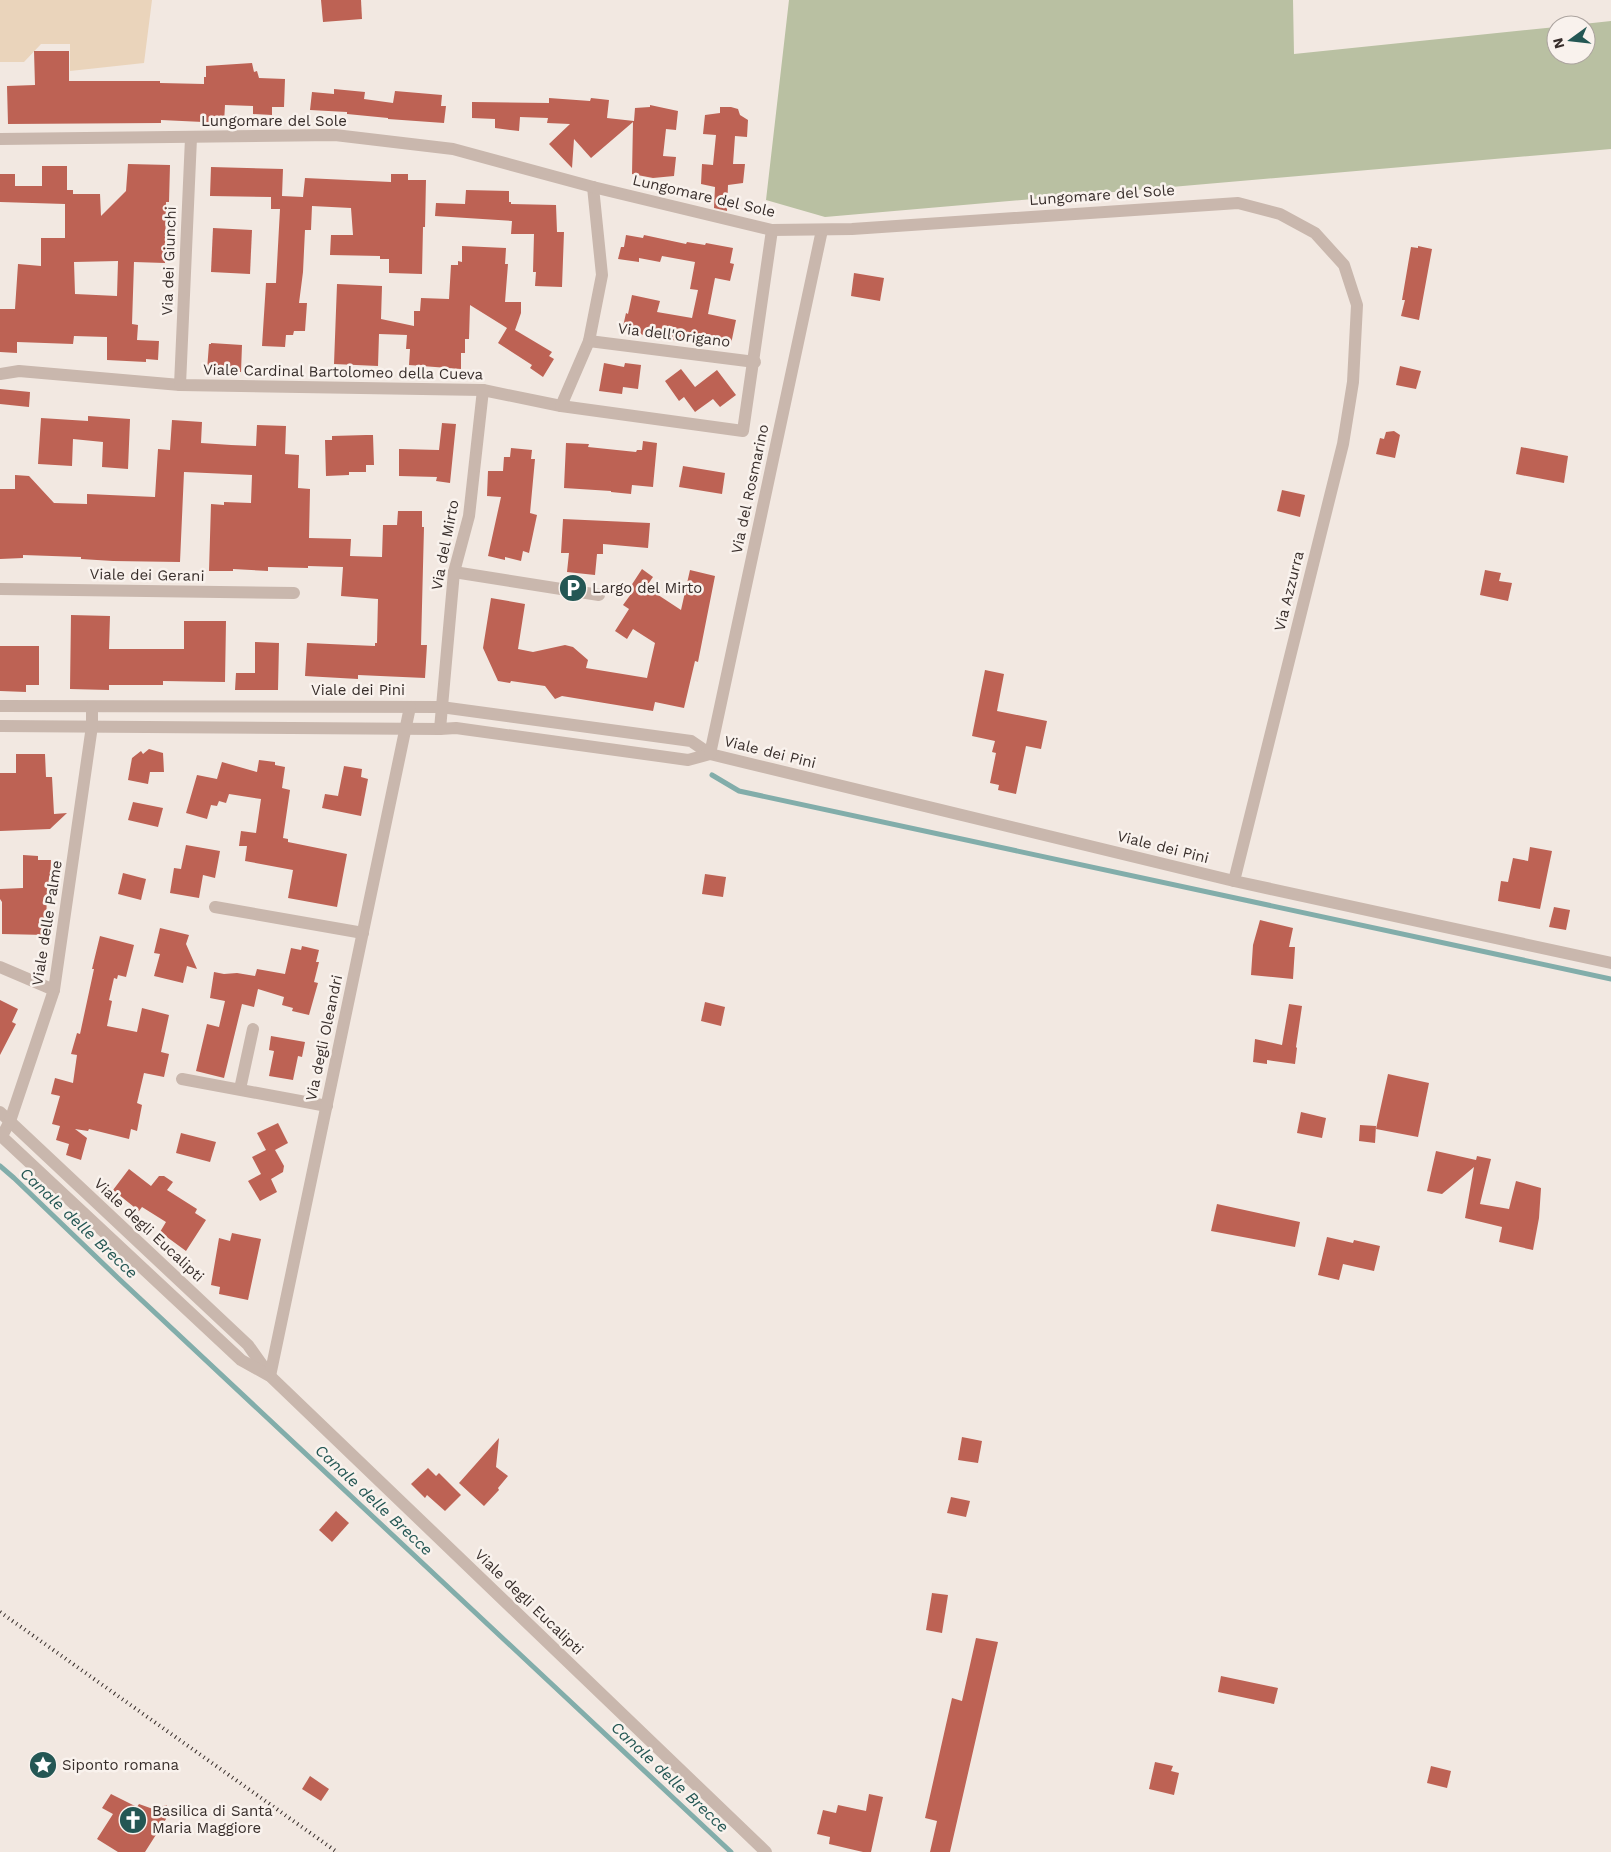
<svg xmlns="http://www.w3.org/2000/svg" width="1611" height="1852" font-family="'Work Sans',sans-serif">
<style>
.green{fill:#b9c0a2}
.sand{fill:#ead4bb}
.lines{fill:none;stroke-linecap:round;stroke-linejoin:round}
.stream{stroke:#82adaa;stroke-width:5}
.building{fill:#bd6254;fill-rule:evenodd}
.minor{stroke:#c9b7ad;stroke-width:12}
.tertiary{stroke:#c9b7ad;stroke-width:12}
.rail{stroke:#382e2b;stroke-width:4;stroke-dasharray:1 4;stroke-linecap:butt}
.labels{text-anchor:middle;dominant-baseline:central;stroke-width:5;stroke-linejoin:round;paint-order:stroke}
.street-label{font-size:15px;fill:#382e2b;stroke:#f9f2ed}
.poi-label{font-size:15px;fill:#382e2b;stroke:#f9f2ed;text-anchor:start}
.water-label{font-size:16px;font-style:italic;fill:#245754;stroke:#f9f2ed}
</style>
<rect width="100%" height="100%" fill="#f2e8e1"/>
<path class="green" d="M789,0H1293L1294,54L1556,27V55H1586V25H1574L1611,21V149L825,217L766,200Z"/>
<path class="sand" d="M0,0H152L144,63L70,71V44H41L24,62H0Z"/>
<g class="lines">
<g class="stream">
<path d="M712,775L739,791L1611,979"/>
<path d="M0,1166L14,1178L118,1278L731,1852"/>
</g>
</g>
<g class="building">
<path d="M321,0H361L362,19L323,22Z"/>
<path d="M34,51H69V81H160V83L204,84V77H206V66L252,63L254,72L257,71L259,78L285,79L284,107H272V115L253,114V106L225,105L224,123L161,120V123L8,124L7,86L35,85Z"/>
<path d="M334,89L365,92L364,99L393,103L395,91L442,95L441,106H446L444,123L388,119V118L347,114V112L310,110L312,92L334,94Z"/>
<path d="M549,98L590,101L591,98L609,100L607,118L634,121L635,108L650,107V105L678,111L676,130L666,129L663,156L676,157L674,176L653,178L632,174L633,122L591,158L574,139L572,168L549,144L570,124L547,123L548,118L520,117L519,131L495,128V119L472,118V102L549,103Z"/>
<path d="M720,107H731L738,109L740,115L748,120L747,137L735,136L733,164H745L743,183L728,185L727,211L714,208L715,187L701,184L702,164L713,165L716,135L703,134L705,115L720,113Z"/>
<path d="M128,164L170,165L169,202H166L165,263L134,262L132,324L138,325L137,340L159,341L158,360L146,359V362L107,360V337L74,336L73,344L17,342V353L0,352V309H15L18,264L41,266V238H65V204L0,202V174H15V186H42V166H67V190H73V194H100L101,216L126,191ZM118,261L117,296L75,294L74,262Z"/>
<path d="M211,167L283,169L282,196L303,197L305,178L391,182V174H408V180H426L425,227H423L422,274L389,273V259H380V256L330,255L331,235H353L351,208L312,206L311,230H305L303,272L299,303H307L305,331H294L293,335H286L285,347L262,346L266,283H276L280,209H271V197L210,196Z"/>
<path d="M466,190L509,191V202H511V204L556,205L557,232H564L562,287L535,286L536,272H533L534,234H511L512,221L435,216L436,203L465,204Z"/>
<path d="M213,228L252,230L250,274L211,272Z"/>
<path d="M626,235L643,238L644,235L686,244L687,242L705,245L706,243L733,248L730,263L734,264L730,281L715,278L708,314L736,320L731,344L685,335L684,342L622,331L626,313L628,314L632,295L660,301L657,312L692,318L698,290L690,289L695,262L662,256L660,262L639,258V262L618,259L621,247H624Z"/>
<path d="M462,246L506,248L505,264H508L505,302H521V313L515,330L552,352L549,356L554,359L543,377L530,368L532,365L498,343L507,328L470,305L469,339H465V353H461V369L409,365L410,349H406L407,335L379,334L378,366L334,364L337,284L382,286L381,319L414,326V311H420L421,298L449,299L451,265H458V261L462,262Z"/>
<path d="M1418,246L1432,249L1419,320L1401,316L1405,300H1402L1411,247L1418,248Z"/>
<path d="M854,273L884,278L880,301L851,296Z"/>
<path d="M211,343L242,345L241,372L207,370L209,344H211Z"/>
<path d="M604,363L624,367L625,363L641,365L638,389L623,387L622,394L599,391Z"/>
<path d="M1400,366L1421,371L1416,389L1396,385Z"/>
<path d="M681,369L695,387L717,370L736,395L720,407L713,399L695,412L684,397L679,401L665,381Z"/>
<path d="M0,389L30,392L29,407L0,404Z"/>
<path d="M88,416L130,419L128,469L102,467L103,442L73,439L72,466L38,464L41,418L88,421Z"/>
<path d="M172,420L202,422L201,443L231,445L256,446L257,425L286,426L285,454L299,455L298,488L310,489L309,538L351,539L350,556L382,557L383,525H397L398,511H422V527H424L421,645H427L425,678L358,675V679L305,676L307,643L375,646V643H377L378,599L341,596L343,567L308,566V568L268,567V571L233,569V571H209L211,504L224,505V502L251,503L252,475L184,472L180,562L113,561L81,559V557L23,555V558L0,559V489H15V475L29,476L54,503L87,504V494L155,497L158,449L170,450Z"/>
<path d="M442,423L456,424L450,483L436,481L437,477L399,476V449L439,450Z"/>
<path d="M1394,431L1400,435L1395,458L1376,454L1380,438L1384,439L1386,432Z"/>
<path d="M366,435H373L374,465H366V472H349V475L326,476L325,440H332V436Z"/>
<path d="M643,441L657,443L653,487L632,485L631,494L611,492V491L564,488L566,443L589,444L588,447L636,452L637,450H642Z"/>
<path d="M1521,447L1568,456L1564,483L1516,474Z"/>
<path d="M511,448L532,450L531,459H535L530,513L537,515L529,553L523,551L521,561L505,557V560L488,556L501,497L487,496L488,471H503L504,457H510Z"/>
<path d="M683,466L725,473L722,494L679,487Z"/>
<path d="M1282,490L1305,495L1300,517L1277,511Z"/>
<path d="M563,519L650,523L648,548L603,544V554H597L595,575L567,572L569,553H561Z"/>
<path d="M642,569L653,577L646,587L681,610L690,570L715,576L698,662L695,661L684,708L655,702L653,711L562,696L555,699L545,686L511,681L510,683L498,681L483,648L491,598L525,604L518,649L533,652L565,645L573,647L588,660L586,668L647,678L655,643L633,629L627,639L615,631L629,609L623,605L631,594L627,592Z"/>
<path d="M1485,570L1501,573L1499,581L1512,583L1508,601L1480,595Z"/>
<path d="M71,615L110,616L109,649H184V621H226L225,682L163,681V685H109V690L70,689Z"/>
<path d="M255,642L279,643L278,690H235L236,673H255Z"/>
<path d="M0,646H39V685H26V692L0,691Z"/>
<path d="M985,670L1004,674L997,711L1047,721L1041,749L1026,746L1016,794L998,790L999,785L990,783L996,753L992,752L995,741L972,736Z"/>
<path d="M149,749L163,753L164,772H150L148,784L128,780L132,758L141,751L143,754Z"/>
<path d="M16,754H45L46,777H52L54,814L67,813L50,829L0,831V773H16Z"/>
<path d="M259,760L275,762V765L285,767L282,788L290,790L283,838L288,839V842L347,854L337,907L288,898L293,870L245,861L247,846H239L241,831L256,833L261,799L229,794L226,803L219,801L217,806L211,805L207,819L186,813L197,775L217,779L222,762L257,772Z"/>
<path d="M344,766L362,769L361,777L368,779L361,816L322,808L325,794L338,796Z"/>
<path d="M133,802L163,808L158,827L128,820Z"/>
<path d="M186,845L220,851L215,878L203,875L199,898L170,893L174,868L181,869Z"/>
<path d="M1530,847L1552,851L1540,909L1498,901L1501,881L1508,882L1513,858L1528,861Z"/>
<path d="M23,855L38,856V860H51L50,886H47L46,935L2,934V902L0,899V889L23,888Z"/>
<path d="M123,873L146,879L141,900L118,894Z"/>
<path d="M705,874L726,877L723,897L702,894Z"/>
<path d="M1554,907L1570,910L1566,930L1549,927Z"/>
<path d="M1260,920L1293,928L1289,947H1295L1293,979L1251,975L1253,945Z"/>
<path d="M160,928L189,935L186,944L197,969L187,966L183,983L154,976L160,954L154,953Z"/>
<path d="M100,936L134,945L126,977L118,975L117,979L114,978L109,1000L112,1001L107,1026L137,1032L142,1008L169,1015L161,1052L169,1054L164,1077L144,1073L137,1103L142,1105L137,1131L131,1129L129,1139L89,1129L88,1131L75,1129L87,1138L81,1160L66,1155L69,1144L56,1140L60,1126L52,1124L60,1096L51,1094L55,1078L73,1083L77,1055L71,1054L77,1033L80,1034L94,969H92Z"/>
<path d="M302,946L319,950L316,962H319L314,982L318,983L309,1015L292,1011L293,1008L282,1005L284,997L258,989L254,1007L242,1004L224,1078L196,1071L207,1024L219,1027L225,1001L210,998L214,972L224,974L237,973L255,976L257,969L285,974L291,948L301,950Z"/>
<path d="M0,1000L18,1009L12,1022L16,1024L0,1055Z"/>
<path d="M705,1002L725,1007L721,1026L701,1021Z"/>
<path d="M1289,1004L1302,1006L1296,1047L1297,1048L1295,1064L1267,1060V1064L1253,1062L1255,1039L1282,1045Z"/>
<path d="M271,1036L305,1042L302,1057L298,1056L293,1080L269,1076L274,1051L269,1050Z"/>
<path d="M1388,1074L1429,1083L1418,1137L1376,1129Z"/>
<path d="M1301,1112L1326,1118L1322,1138L1297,1133Z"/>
<path d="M278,1123L288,1143L275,1150L284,1166L283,1172L271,1179L277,1192L260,1201L248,1181L261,1174L252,1157L266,1150L257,1133Z"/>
<path d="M1360,1125L1376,1126L1375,1143L1359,1141Z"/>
<path d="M181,1133L216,1142L210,1162L176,1153Z"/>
<path d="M1436,1151L1476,1160L1477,1156L1491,1159L1480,1204L1509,1209L1516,1181L1541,1188L1539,1218L1533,1250L1499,1242L1502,1227L1465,1218L1474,1167L1442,1194L1427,1191Z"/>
<path d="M129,1169L151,1186L159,1176H164L173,1182L167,1190L197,1209L195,1213L206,1220L186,1251L160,1232L166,1222L142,1207L139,1211L113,1190Z"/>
<path d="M1217,1204L1300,1222L1295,1247L1211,1231Z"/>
<path d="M232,1233L261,1239L248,1300L219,1294L220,1287L211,1285L219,1238L230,1241Z"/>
<path d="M1327,1237L1353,1243L1354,1240L1380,1246L1374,1271L1343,1264L1339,1280L1318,1275Z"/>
<path d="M962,1437L982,1441L978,1463L958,1460Z"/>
<path d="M499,1438L496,1467L508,1476L498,1488L499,1490L484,1506L459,1483Z"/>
<path d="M428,1468L436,1476L439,1473L461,1495L445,1511L427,1495L425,1498L411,1484Z"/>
<path d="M951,1497L970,1501L966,1517L947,1513Z"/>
<path d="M336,1511L349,1523L332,1542L319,1530Z"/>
<path d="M932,1593L948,1595L942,1633L926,1630Z"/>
<path d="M976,1638L998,1642L950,1852H930L937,1821L925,1818L952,1698L962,1701Z"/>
<path d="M1221,1676L1278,1688L1274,1704L1218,1692Z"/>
<path d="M1155,1762L1173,1766L1171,1771L1179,1773L1174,1795L1149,1789Z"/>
<path d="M1431,1766L1451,1771L1447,1788L1427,1783Z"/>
<path d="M310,1776L329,1789L321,1801L302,1789Z"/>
<path d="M111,1794L137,1807L139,1804L153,1809L167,1805L166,1819L145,1852H118L97,1839L113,1814L102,1808Z"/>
<path d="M869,1794L883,1797L871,1852H863L829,1844L830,1837L817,1834L823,1810L836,1813L838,1805L866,1811Z"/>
</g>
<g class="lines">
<g class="minor">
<path d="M589,341L755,362"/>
<path d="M0,374L19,371L180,385L483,390L561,406L743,431L772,230"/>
<path d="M180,385L191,138"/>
<path d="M561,406L589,341L602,275L593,187"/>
<path d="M454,572L599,595"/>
<path d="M0,589L294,593"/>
<path d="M0,706L441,707L691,741L710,754L1234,881"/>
<path d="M0,726L440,729L456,728L688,760L710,754"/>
<path d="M440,729L454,572L469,516L483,390"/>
<path d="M710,754L822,230"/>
<path d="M215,907L363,933"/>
<path d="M0,967L54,990"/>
<path d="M182,1079L327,1106"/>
<path d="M240,1089L253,1029"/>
<path d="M0,1112L248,1345L270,1376L766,1852"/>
<path d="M0,1135L241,1360L268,1375"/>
<path d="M2,1136L10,1121L54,990L92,726V707"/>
<path d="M270,1376L410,707"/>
</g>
<path class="tertiary" d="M0,139L335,135L453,149L593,187L772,230L852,229L1238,203L1280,214L1315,233L1344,265L1357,305L1353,382L1343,444L1234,881L1611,963"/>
<path class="rail" d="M0,1612L337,1852"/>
</g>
<defs>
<symbol id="parking-disc" viewBox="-11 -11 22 22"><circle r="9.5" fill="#245754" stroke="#f9f2ed"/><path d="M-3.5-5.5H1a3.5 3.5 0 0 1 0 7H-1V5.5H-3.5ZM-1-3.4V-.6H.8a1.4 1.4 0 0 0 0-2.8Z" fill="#fff"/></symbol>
<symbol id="sight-disc" viewBox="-11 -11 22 22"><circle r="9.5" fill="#245754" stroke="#f9f2ed"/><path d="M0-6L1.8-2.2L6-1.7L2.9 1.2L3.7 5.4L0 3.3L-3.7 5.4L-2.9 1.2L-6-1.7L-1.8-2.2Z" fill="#fff"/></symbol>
<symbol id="church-disc" viewBox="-11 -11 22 22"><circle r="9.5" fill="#245754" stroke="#f9f2ed"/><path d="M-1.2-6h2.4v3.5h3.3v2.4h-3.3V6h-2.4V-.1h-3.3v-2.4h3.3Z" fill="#fff"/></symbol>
</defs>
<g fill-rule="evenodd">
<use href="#parking-disc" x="557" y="572" width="32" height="32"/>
<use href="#sight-disc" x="27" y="1749" width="32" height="32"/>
<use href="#church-disc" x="117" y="1804" width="32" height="32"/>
</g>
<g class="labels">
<g class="street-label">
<text x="274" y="121">Lungomare del Sole</text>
<text transform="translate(1102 195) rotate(-4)">Lungomare del Sole</text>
<text transform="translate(704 196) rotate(13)">Lungomare del Sole</text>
<text transform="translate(169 261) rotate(-88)">Via dei Giunchi</text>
<text transform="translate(674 335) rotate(7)">Via dell'Origano</text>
<text transform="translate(343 372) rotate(1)">Viale Cardinal Bartolomeo della Cueva</text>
<text transform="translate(750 489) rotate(-78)">Via del Rosmarino</text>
<text transform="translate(445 545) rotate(-79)">Via del Mirto</text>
<text transform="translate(147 575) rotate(1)">Viale dei Gerani</text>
<text transform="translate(1289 591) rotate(-76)">Via Azzurra</text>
<text x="358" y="690">Viale dei Pini</text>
<text transform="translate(770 752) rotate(14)">Viale dei Pini</text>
<text transform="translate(1163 847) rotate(14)">Viale dei Pini</text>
<text transform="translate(47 923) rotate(-81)">Viale delle Palme</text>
<text transform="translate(324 1038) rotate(-78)">Via degli Oleandri</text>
<text transform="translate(149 1230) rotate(43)">Viale degli Eucalipti</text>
<text transform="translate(529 1602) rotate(44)">Viale degli Eucalipti</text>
</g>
<g class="poi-label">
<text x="592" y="588">Largo del Mirto</text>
<text x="62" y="1765">Siponto romana</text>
<text x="152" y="1811">Basilica di Santa<tspan x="152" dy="17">Maria Maggiore</tspan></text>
</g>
<g class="water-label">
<text transform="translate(79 1223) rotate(43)">Canale delle Brecce</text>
<text transform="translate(374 1500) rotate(43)">Canale delle Brecce</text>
<text transform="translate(670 1777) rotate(43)">Canale delle Brecce</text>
</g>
</g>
<g transform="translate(1571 40) rotate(255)"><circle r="24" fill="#f9f2ed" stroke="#aca49f"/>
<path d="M0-4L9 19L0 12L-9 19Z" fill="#245754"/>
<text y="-8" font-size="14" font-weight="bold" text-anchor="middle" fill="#382e2b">N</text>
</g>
</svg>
